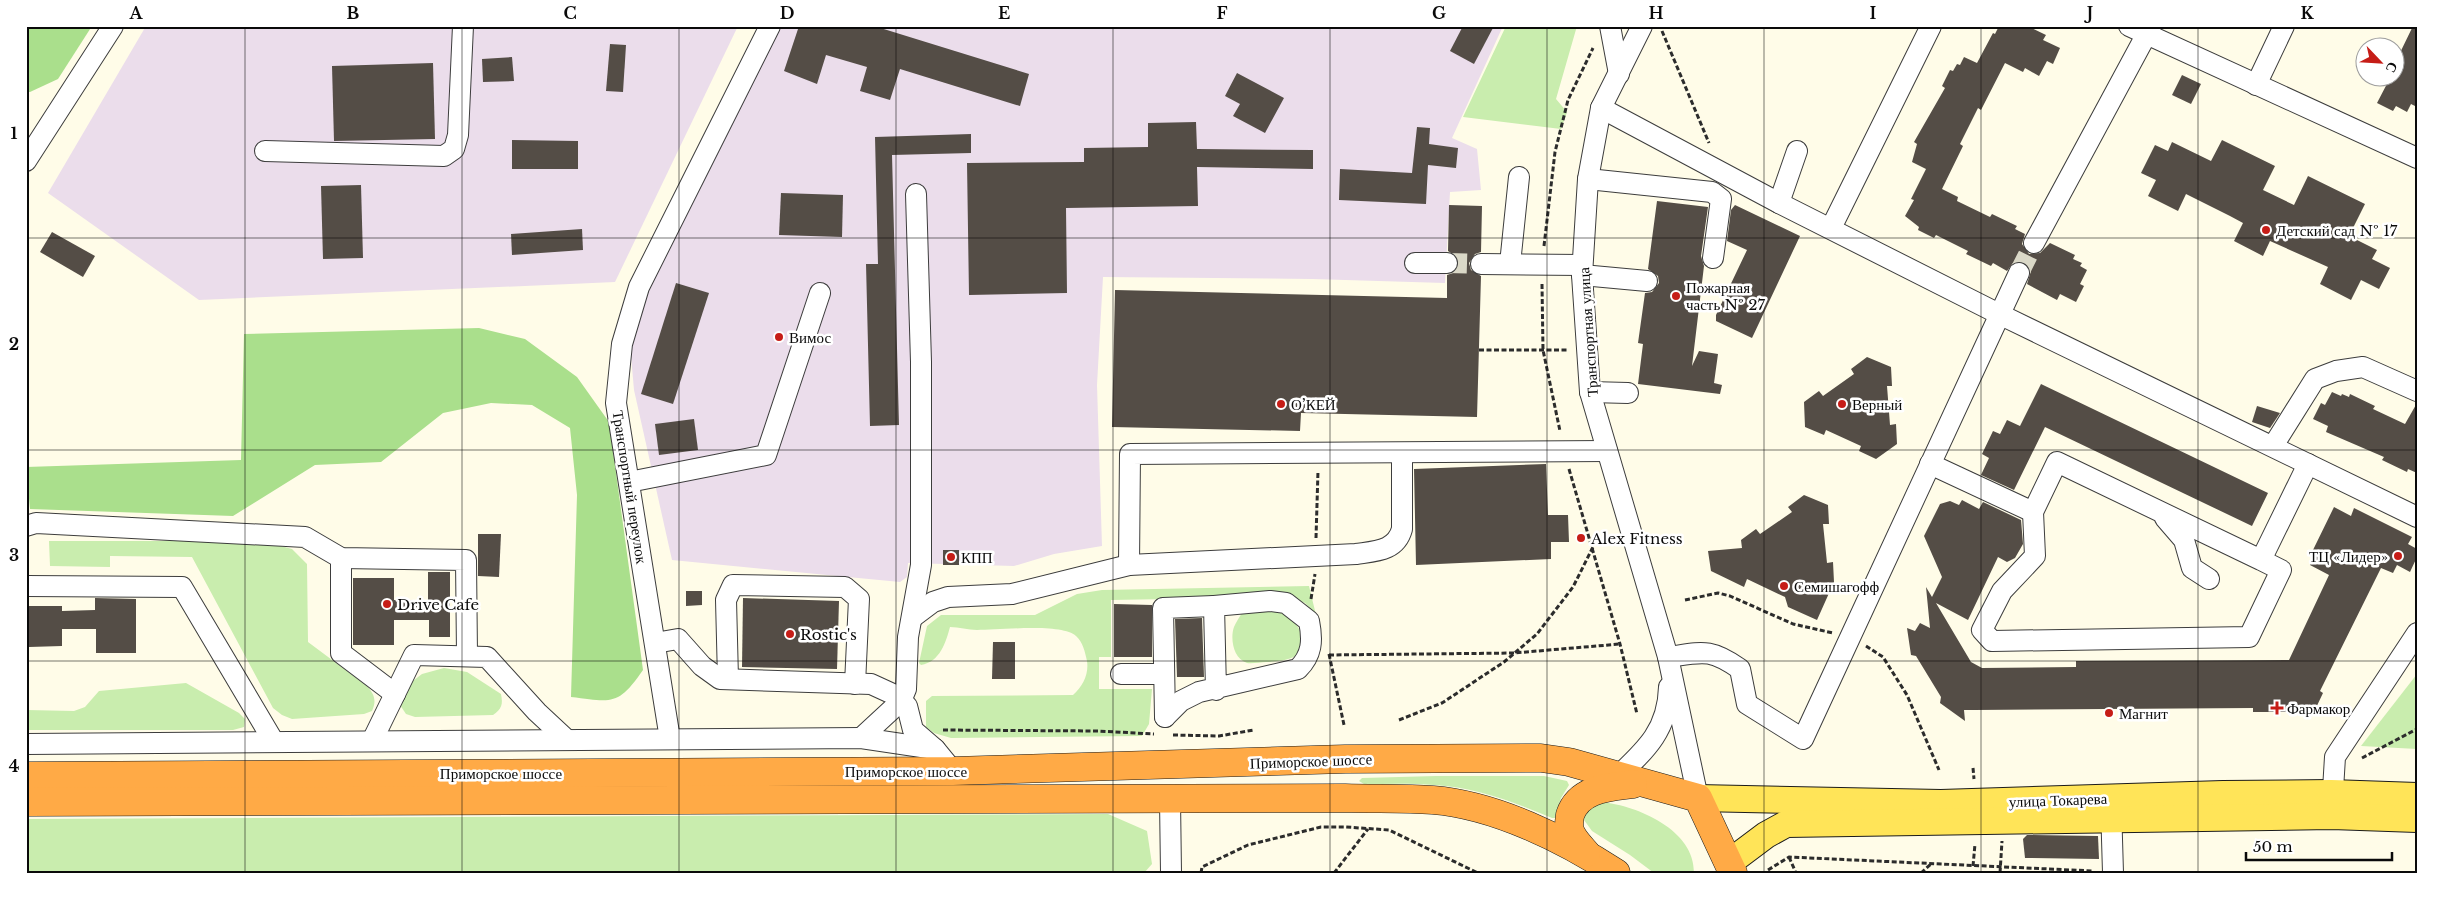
<svg xmlns="http://www.w3.org/2000/svg" width="2443" height="899" font-family="'Libre Baskerville',serif">
<style>
.industrial{fill:#ebddeb}
.green{fill:#c9edae}
.forest{fill:#aadf8c}
.building{fill:#544d46}
.lines{fill:none;stroke-linecap:round;stroke-linejoin:round}
.minor-tunnel{stroke:#dad8c7;stroke-width:20;stroke-dasharray:20 10;stroke-linecap:butt}
.minor-casing{stroke:#3d3d3d;stroke-width:22}
.major-casing{stroke:#1b1b1b;stroke-width:28}
.highway-casing{stroke:#1b1b1b;stroke-width:29}
.path{stroke:#2c2c2c;stroke-width:3;stroke-dasharray:5 2.5;stroke-linecap:butt}
.minor{stroke:#fff;stroke-width:20}
.major{stroke:#ffe458;stroke-width:26}
.highway{stroke:#ffaa46;stroke-width:28}
.grid{fill:none;stroke:#0a0a0a;stroke-width:1;stroke-opacity:0.55}
.poi-dot{fill:#c61d17;stroke:#fff;stroke-width:2}
.labels{text-anchor:middle;dominant-baseline:central;stroke-width:5;stroke-linejoin:round;paint-order:stroke}
.poi-label{font-size:15px;fill:#0a0a0a;stroke:#fff;text-anchor:start}
.street-label{font-size:15px;fill:#0a0a0a;stroke:#fff}
.neatline{fill:none;stroke:#0a0a0a;stroke-width:2}
.grid-label{font-size:16px;text-anchor:middle;font-weight:bold;fill:#0a0a0a}
</style>
<rect width="100%" height="100%" fill="#fffce8"/>
<g class="industrial">
<path d="M146,26H738L615,282L199,300L48,193Z"/>
<path d="M781,26H1503L1452,138L1477,149L1481,190L1450,192L1445,283L1312,279L1103,277L1097,385L1102,546L1054,554L1014,566L908,563L907,577L900,582L672,560L634,390L630,345L646,290Z"/>
</g>
<g class="green">
<path d="M1506,26H1577L1556,99L1567,112L1561,129L1463,117Z"/>
<path d="M49,541H230L277,545L292,549L307,564L308,642L367,686C374,694 377,700 372,711L364,714L292,719L282,715L273,708L192,557L110,556V567L50,566Z"/>
<path d="M1309,586L1316,615L1305,603L1288,597L1111,600V657H1099V689H1152L1149,724L1142,736L951,738L934,733L926,727V701L932,696L1073,695C1083,686 1089,674 1087,661C1085,652 1083,642 1076,636C1062,623 998,630 977,630C968,630 959,627 950,627C946,642 940,662 921,665L919,663L927,626L941,615H1035L1077,594L1102,590Z"/>
<path d="M1265,610C1283,612 1290,613 1299,629C1314,658 1286,661 1266,662C1261,662 1252,664 1247,663C1233,659 1230,638 1234,627C1236,622 1239,618 1242,613Z"/>
<path d="M444,668L467,672L501,694C503,704 502,709 493,715L415,717L406,714L398,702L401,690L422,674Z"/>
<path d="M2417,674V749L2361,746Z"/>
<path d="M186,683L239,713L245,719L244,727L233,730H26V710L74,711L85,707L99,691Z"/>
<path d="M1436,776H1544L1567,781L1569,785L1561,798L1555,818H1552C1514,802 1475,787 1434,785C1411,783 1387,784 1364,784L1359,781L1362,778Z"/>
<path d="M1602,802C1638,806 1695,830 1694,873H1654L1630,855L1592,831L1584,820V810Z"/>
<path d="M1108,814L1147,831L1152,864L1144,873H26V819Z"/>
</g>
<g class="forest">
<path d="M26,26H92L58,79L30,92H26Z"/>
<path d="M479,328L525,339L577,377L609,422L643,670C618,706 613,702 571,697L577,495L570,428L532,405L491,403L443,413L381,462L315,465L233,516L30,509L26,467L241,460L244,334Z"/>
</g>
<g class="building">
<path d="M799,26H874L1029,74L1020,106L900,69L890,100L860,91L867,67L826,55L817,84L784,71Z"/>
<path d="M1463,26H1494L1474,64L1450,51Z"/>
<path d="M1999,26H2027L2046,35L2043,40L2060,48L2053,64L2047,61L2039,76L2025,68L2023,72L2005,63L1981,110L1978,108L1960,144L1963,146L1942,189L1958,197L1957,201L1990,217L1992,214L2017,226L2015,229L2025,234L2022,244L2029,254L2040,253L2050,243L2075,255L2073,259L2082,263L2080,266L2087,270L2080,284L2084,286L2076,302L2060,294L2057,300L2027,284L2031,271L2024,262L2013,263L2007,271L1993,263L1991,266L1966,254L1968,251L1936,235L1934,238L1918,230L1919,227L1905,216L1914,200L1911,199L1926,169L1912,162L1917,144L1914,142L1945,88L1942,86L1950,70L1953,71L1957,64L1960,65L1964,57L1977,63L1993,33L1995,34Z"/>
<path d="M2413,26H2417V107L2411,104L2407,112L2396,106L2393,111L2377,103L2390,78H2396V61Z"/>
<path d="M610,44L626,45L623,92L606,91Z"/>
<path d="M512,57L514,81L483,82L482,59Z"/>
<path d="M433,63L435,139L334,141L332,66Z"/>
<path d="M1237,73L1284,98L1265,133L1233,116L1240,104L1225,96Z"/>
<path d="M2182,75L2201,84L2191,104L2172,95Z"/>
<path d="M1196,122L1197,149L1313,150V169L1197,167L1198,206L1066,208L1067,293L969,295L967,163L1084,162V148L1148,147V123Z"/>
<path d="M1417,127L1430,128L1429,144L1458,148L1456,168L1428,165L1426,204L1339,200L1340,169L1412,173Z"/>
<path d="M971,134V153L892,155L899,425L870,426L866,264H878L875,137Z"/>
<path d="M512,140L578,141V169H512Z"/>
<path d="M2222,140L2275,166L2263,190L2294,205L2308,176L2365,204L2349,236L2377,250L2372,259L2390,268L2379,289L2361,280L2351,300L2320,284L2328,267L2270,241L2263,256L2234,241L2243,223L2230,216L2186,194L2178,211L2148,196L2156,180L2141,173L2155,145L2168,151L2172,142L2211,161Z"/>
<path d="M361,185L363,258L323,259L321,186Z"/>
<path d="M781,193L843,195L842,237L779,235Z"/>
<path d="M1657,201L1708,207L1701,256L1704,266L1692,366L1699,351L1718,354L1714,383L1722,385L1720,394L1638,384L1643,344L1638,343L1645,293L1652,292L1659,283L1658,276L1648,269Z"/>
<path d="M1449,205L1482,206L1481,252L1475,254L1469,263L1471,270L1481,276L1477,417L1301,413L1300,431L1112,427L1115,290L1447,298V275L1453,273L1459,263L1457,257L1448,251Z"/>
<path d="M1735,205L1800,236L1752,338L1716,321V315L1747,250L1727,241L1731,210Z"/>
<path d="M582,229L583,250L512,255L511,234Z"/>
<path d="M52,232L95,256L83,277L40,252Z"/>
<path d="M676,283L709,293L673,404L641,394Z"/>
<path d="M1867,357L1891,367L1892,386H1887L1890,425L1896,424L1897,444L1876,459L1859,451L1861,446L1826,430L1824,435L1805,427L1804,402L1819,391L1823,396L1854,374L1851,369Z"/>
<path d="M2041,384L2268,493L2252,526L2045,427L2014,490L1981,475L1989,458L1982,454L1993,431L2000,434L2007,420L2020,426Z"/>
<path d="M2332,392L2341,396L2342,394L2349,397L2350,394L2375,406L2373,409L2405,424L2417,403V473L2408,469L2407,472L2382,460L2384,457L2326,432L2328,426L2313,419L2321,403L2325,405Z"/>
<path d="M2257,406L2280,413L2270,428L2252,422Z"/>
<path d="M694,419L698,450L659,455L655,424Z"/>
<path d="M1546,464L1548,515H1568L1569,542H1551V559L1416,565L1414,469Z"/>
<path d="M1804,495L1828,505L1829,524H1823L1827,563L1833,562L1834,582L1817,620L1788,607L1785,597L1747,579L1744,587L1711,571L1708,551L1742,548L1741,540L1756,529L1760,534L1792,512L1788,507Z"/>
<path d="M1962,500L1979,509L1983,502L2021,520L2023,544L2015,558L2007,562L1998,557L1968,620L1936,603L1971,662L1982,668L2076,667V661L2289,660L2329,575L2310,565L2317,552L2313,550L2334,507L2351,516L2354,508L2412,537L2408,544L2417,549V557L2410,572L2397,565L2393,573L2381,568L2320,691L2323,693L2314,712H2253V708L1974,710H1964L1965,721L1940,703L1941,697L1916,656L1911,655L1907,628L1915,631L1920,623L1930,628L1926,587L1932,597L1942,577L1924,536L1940,504L1950,501L1959,505Z"/>
<path d="M478,534H501L499,577L478,576Z"/>
<rect x="943" y="550" width="16" height="15"/>
<path d="M428,572H450V637H429V620H394V645H353V578H394V600H428Z"/>
<path d="M686,591H702V605L686,606Z"/>
<path d="M95,598L136,599V653H96V629H62V646L29,647V606H62V611L95,610Z"/>
<path d="M743,598L839,601L837,669L742,667Z"/>
<path d="M1114,604L1152,605V657H1114Z"/>
<path d="M1202,618L1204,677H1177L1175,619Z"/>
<path d="M993,642H1015V679H992Z"/>
<path d="M2027,835L2098,836L2099,859L2025,858L2023,839Z"/>
</g>
<g class="lines">
<g class="minor-tunnel">
<path d="M1447,263L1481,264"/>
<path d="M2019,273L2034,243"/>
</g>
<defs>
<g id="minor">
<path d="M1610,26L1619,74"/>
<path d="M1642,26L1601,108L1588,179L1582,275L1590,392L1668,657L1698,798"/>
<path d="M2129,26L2417,158"/>
<path d="M2256,85L2284,26"/>
<path d="M1601,108L1779,203L1999,314L2417,517"/>
<path d="M265,151L444,156L454,149L458,135L463,26"/>
<path d="M26,161L113,26"/>
<path d="M1588,179L1712,192L1721,199L1713,258"/>
<path d="M1779,203L1797,151"/>
<path d="M1831,228L1931,26"/>
<path d="M2034,243L2151,26"/>
<path d="M1415,263H1447"/>
<path d="M1481,264L1582,265"/>
<path d="M1510,264L1519,177"/>
<path d="M1582,275L1647,281"/>
<path d="M1590,392L1628,393"/>
<path d="M2273,446L2315,379L2336,371L2363,367L2417,391"/>
<path d="M1930,464L2033,512"/>
<path d="M629,482L766,455L820,293"/>
<path d="M2165,518L2184,540L2192,568L2209,579"/>
<path d="M26,526L36,523L305,537L341,558L466,560L467,655"/>
<path d="M341,558V653L395,694"/>
<path d="M2261,560L2057,462L2033,512L2035,556L2002,591L1982,630L1992,641L2249,637L2281,570L2261,560L2308,464"/>
<path d="M1129,565L1130,454L1607,451"/>
<path d="M26,586L182,587L274,742"/>
<path d="M913,617L933,602L948,597L1012,594L1129,565L1356,554C1376,551 1396,551 1402,529V453"/>
<path d="M655,643L678,639L702,666L720,679L871,684L895,695L907,706L913,730L935,749"/>
<path d="M1668,657C1703,652 1710,648 1740,669L1747,704L1803,739L2019,273"/>
<path d="M1121,674H1164"/>
<path d="M728,679L726,600L733,585L845,587L859,599L855,684"/>
<path d="M1165,717L1181,701L1199,692L1298,669C1312,655 1313,641 1309,621L1286,603L1270,601L1214,606L1216,690"/>
<path d="M1165,717L1163,608L1214,606"/>
<path d="M861,738L901,701L906,689L908,637L921,565V362L916,194"/>
<path d="M670,739L616,403L622,344L639,287L770,26"/>
<path d="M372,741L414,655L487,657L537,712L566,739"/>
<path d="M26,744L861,738L935,749L953,771"/>
<path d="M1618,776C1647,749 1668,729 1669,687"/>
<path d="M1170,800L1171,873"/>
<path d="M2111,805L2113,873"/>
<path d="M2332,806L2335,757L2417,633"/>
</g>
<g id="major">
<path d="M1698,798L1941,803L2223,794L2331,793L2417,796"/>
<path d="M1730,862L1766,835L1786,824L2332,816L2417,819"/>
</g>
<g id="highway">
<path d="M26,776L953,771L1345,759L1541,758L1569,762L1698,798L1733,873"/>
<path d="M26,802L1345,798C1374,799 1404,798 1433,800C1495,805 1564,839 1616,873"/>
<path d="M1586,853C1581,847 1575,841 1572,835C1568,829 1569,822 1570,815C1579,788 1610,787 1633,784"/>
</g>
</defs>
<use href="#minor" class="minor-casing"/>
<use href="#major" class="major-casing"/>
<use href="#highway" class="highway-casing"/>
<g class="path">
<path d="M1662,31L1709,143"/>
<path d="M1544,246L1555,152L1568,100L1593,48"/>
<path d="M1542,284L1543,350L1560,431"/>
<path d="M1479,350H1568"/>
<path d="M1569,469L1620,644L1637,714"/>
<path d="M1316,538L1318,471"/>
<path d="M1311,599L1315,574"/>
<path d="M1685,600L1718,593L1730,596L1793,624L1833,633"/>
<path d="M1866,646L1883,657L1907,695L1939,770"/>
<path d="M1329,654L1344,725"/>
<path d="M1329,655L1514,653L1620,644"/>
<path d="M1399,720L1442,703L1504,662L1537,634L1573,587L1593,547"/>
<path d="M943,730L1098,731L1154,734"/>
<path d="M1173,735L1219,736L1254,730"/>
<path d="M2362,758L2417,729"/>
<path d="M1973,768L1974,779"/>
<path d="M1789,857L1796,873"/>
<path d="M1973,866L1975,844"/>
<path d="M1768,870L1789,857L2093,871"/>
<path d="M1201,873L1202,867L1248,845L1321,827H1346L1389,830L1478,873"/>
<path d="M1334,873L1368,829"/>
<path d="M1921,873L1931,864"/>
<path d="M2000,873L2002,841"/>
</g>
<use href="#minor" class="minor"/>
<use href="#major" class="major"/>
<use href="#highway" class="highway"/>
</g>
<path class="grid" d="M245,26V873M462,26V873M679,26V873M896,26V873M1113,26V873M1330,26V873M1547,26V873M1764,26V873M1981,26V873M2198,26V873M26,238H2417M26,450H2417M26,661H2417"/>
<g class="poi-dot">
<circle cx="2266" cy="230" r="5"/>
<circle cx="1676" cy="296" r="5"/>
<circle cx="779" cy="337" r="5"/>
<circle cx="1281" cy="404" r="5"/>
<circle cx="1842" cy="404" r="5"/>
<circle cx="1581" cy="538" r="5"/>
<circle cx="2398" cy="556" r="5"/>
<circle cx="951" cy="557" r="5"/>
<circle cx="1784" cy="586" r="5"/>
<circle cx="387" cy="604" r="5"/>
<circle cx="790" cy="634" r="5"/>
<path d="M2274.5 700.5h5v5h5v5h-5v5h-5v-5h-5v-5h5z"/>
<circle cx="2109" cy="713" r="5"/>
</g>
<g class="labels">
<g class="poi-label">
<text x="2276" y="230">Детский сад № 17</text>
<text x="1686" y="287">Пожарная<tspan x="1686" dy="17">часть № 27</tspan></text>
<text x="789" y="337">Вимос</text>
<text x="1291" y="404">О’КЕЙ</text>
<text x="1852" y="404">Верный</text>
<text x="1591" y="538">Alex Fitness</text>
<text x="2388" y="556" text-anchor="end">ТЦ «Лидер»</text>
<text x="961" y="557">КПП</text>
<text x="1794" y="586">Семишагофф</text>
<text x="397" y="604">Drive Cafe</text>
<text x="800" y="634">Rostic's</text>
<text x="2287" y="708">Фармакор</text>
<text x="2119" y="713">Магнит</text>
</g>
<g class="street-label">
<text transform="translate(1588 332) rotate(-94)">Транспортная улица</text>
<text transform="translate(630 487) rotate(81)">Транспортный переулок</text>
<text transform="translate(1311 761) rotate(-2)">Приморское шоссе</text>
<text x="906" y="771">Приморское шоссе</text>
<text x="501" y="773">Приморское шоссе</text>
<text transform="translate(2058 800) rotate(-2)">улица Токарева</text>
</g>
</g>
<rect width="2443" height="899" fill="none" stroke="#ffffff" stroke-width="55"/>
<g transform="translate(2380 62) rotate(115)"><circle r="24" fill="#ffffff" stroke="#9d9d9d"/>
<path d="M0-4L9 19L0 12L-9 19Z" fill="#c61d17"/>
<text y="-8" font-size="14" font-weight="bold" text-anchor="middle" fill="#0a0a0a">С</text>
</g>
<path d="M2246 852v8h146v-8" fill="none" stroke="#0a0a0a" stroke-width="2.5"/>
<text x="2253" y="852" font-size="15" fill="#0a0a0a" stroke="#ffffff" stroke-width="4" paint-order="stroke">50 m</text>
<rect x="28" y="28" width="2388" height="844" class="neatline"/>
<g class="grid-label">
<text x="136" y="19">A</text>
<text x="353" y="19">B</text>
<text x="570" y="19">C</text>
<text x="787" y="19">D</text>
<text x="1004" y="19">E</text>
<text x="1222" y="19">F</text>
<text x="1439" y="19">G</text>
<text x="1656" y="19">H</text>
<text x="1873" y="19">I</text>
<text x="2090" y="19">J</text>
<text x="2307" y="19">K</text>
<text x="14" y="139">1</text>
<text x="14" y="350">2</text>
<text x="14" y="561">3</text>
<text x="14" y="772">4</text>
</g>
</svg>
